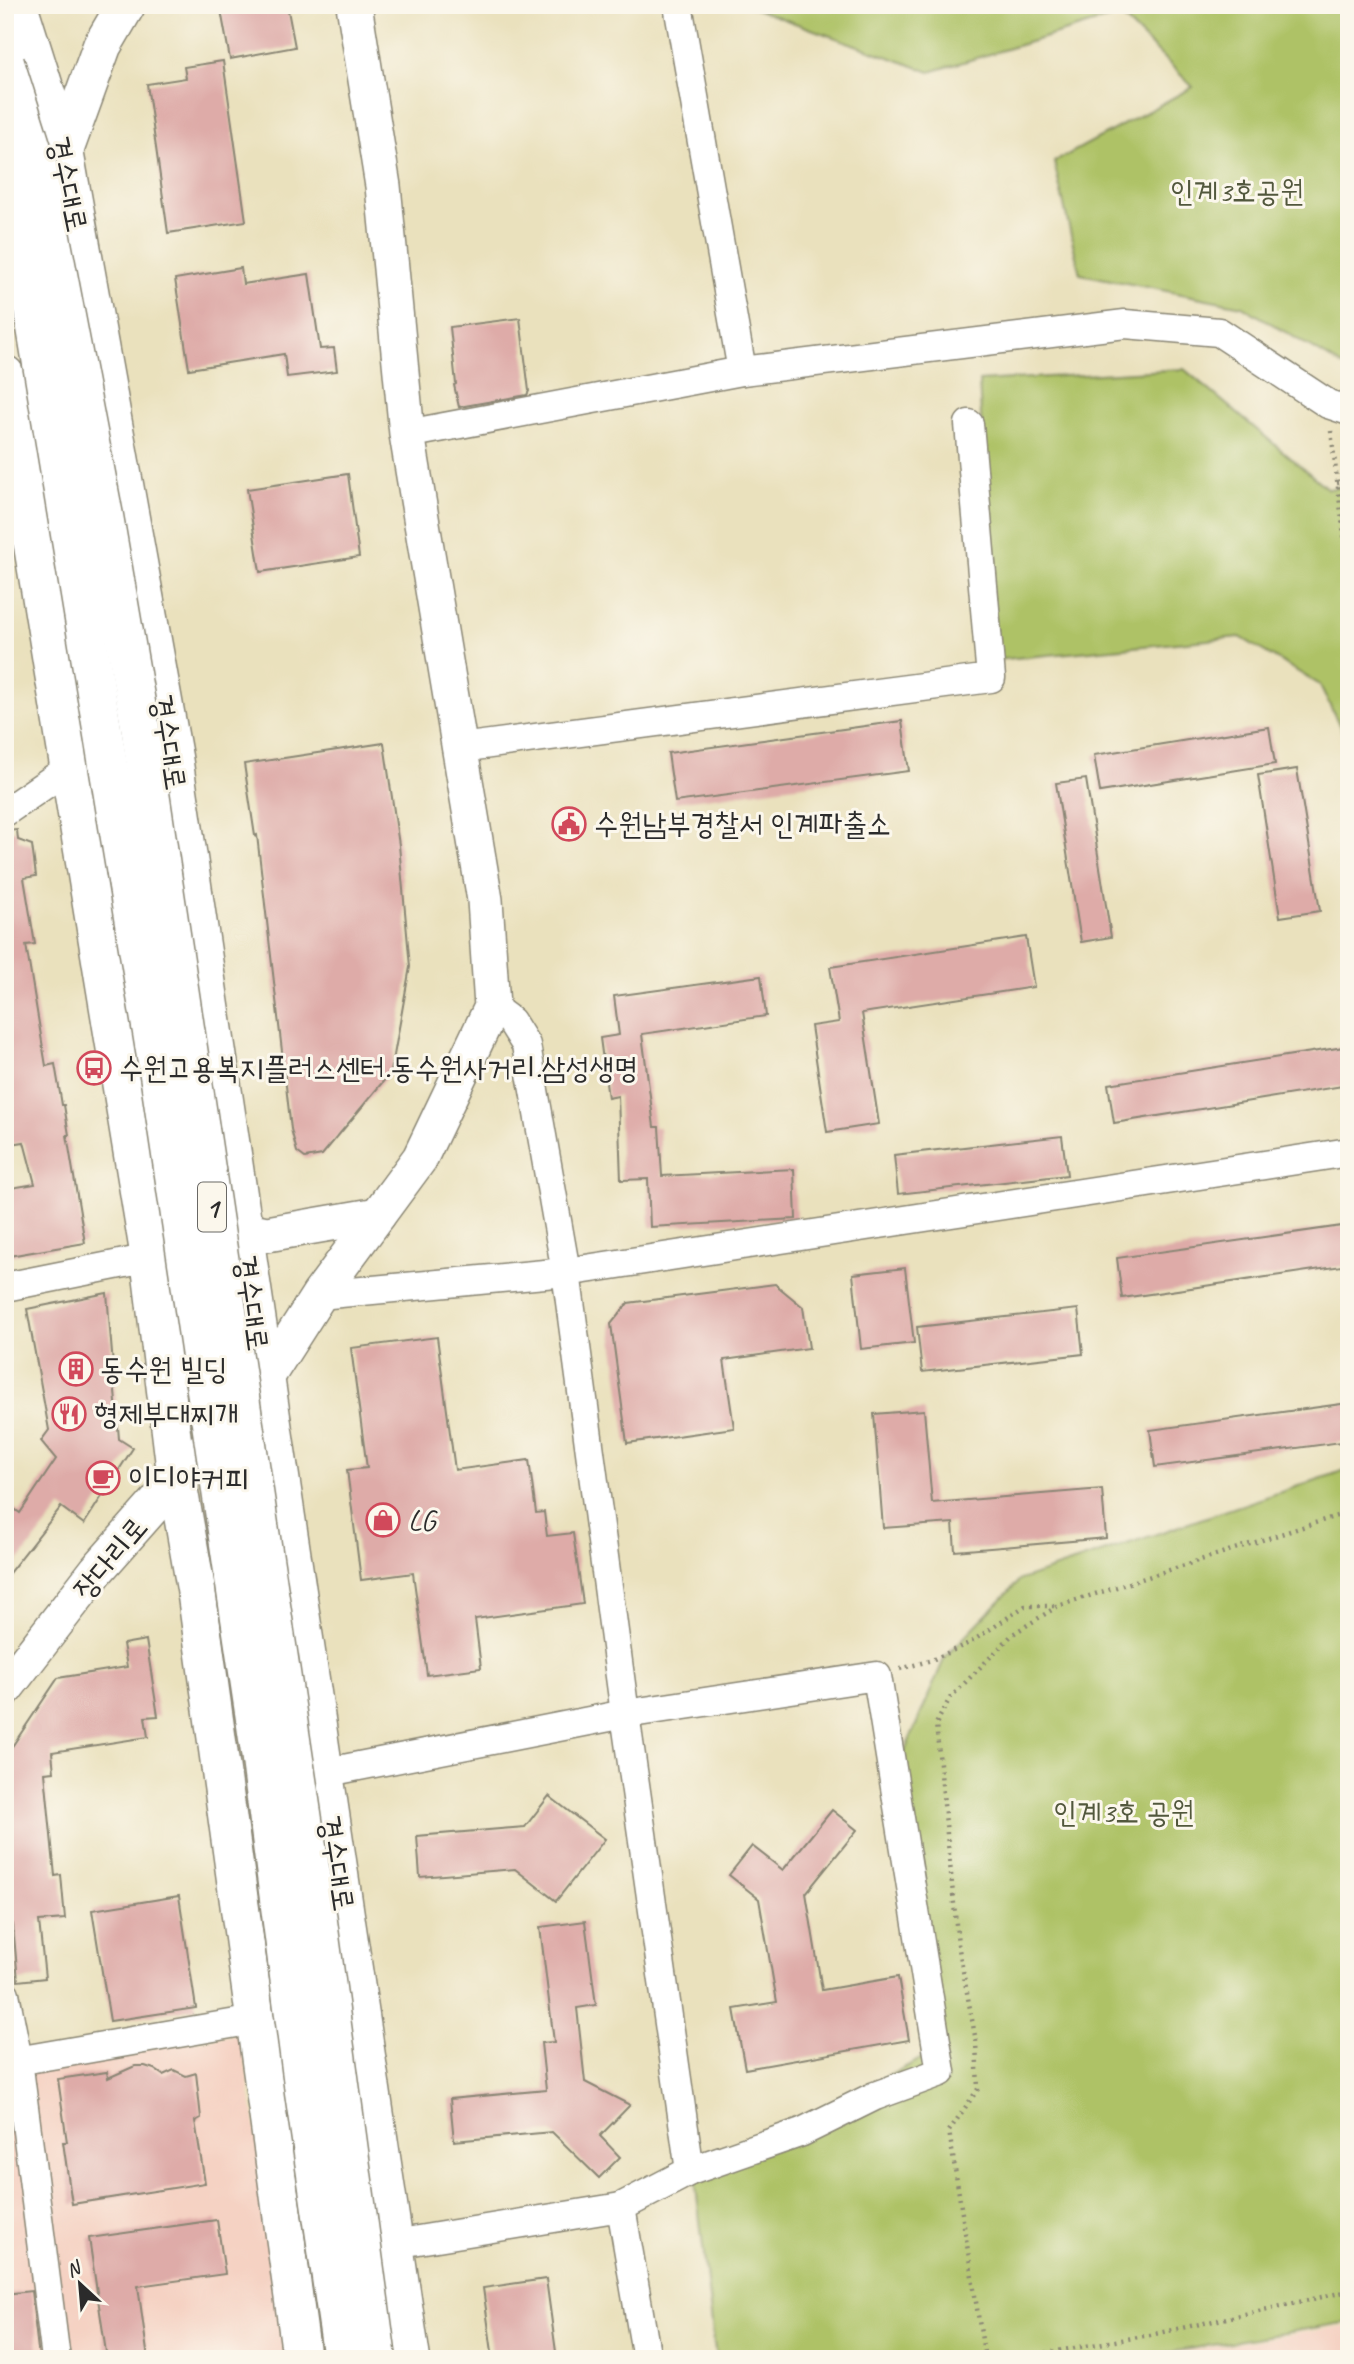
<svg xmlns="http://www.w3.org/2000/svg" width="1354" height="2364" font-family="Caveat,'Poor Story',sans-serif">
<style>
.built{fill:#f5d2c3}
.green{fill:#aec266;stroke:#6c7648;stroke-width:2}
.building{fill:#deaba8}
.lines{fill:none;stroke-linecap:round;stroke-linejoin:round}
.minor-casing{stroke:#8a8674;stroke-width:31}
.tertiary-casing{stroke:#8a8674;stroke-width:38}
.primary-casing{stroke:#8a8674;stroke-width:41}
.path{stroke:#8a8674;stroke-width:4.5;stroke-dasharray:2 5;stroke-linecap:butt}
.minor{stroke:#fff;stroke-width:28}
.tertiary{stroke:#fff;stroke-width:35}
.primary{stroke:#fff;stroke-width:38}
.primary-bridge-casing{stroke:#8a8674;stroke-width:41;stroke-linecap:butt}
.primary-bridge{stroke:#fff;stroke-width:38}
.labels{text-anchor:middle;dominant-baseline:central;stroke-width:6;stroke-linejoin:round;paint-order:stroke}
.shield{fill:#fbf7ec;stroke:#696865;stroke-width:2}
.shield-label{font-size:28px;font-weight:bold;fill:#2b2b2b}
.street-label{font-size:30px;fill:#2b2b2b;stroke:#fbf7ec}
.park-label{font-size:30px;fill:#52583d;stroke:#fbf7ec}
.poi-label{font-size:30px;fill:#2b2b2b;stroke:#fbf7ec;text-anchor:start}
</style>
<rect width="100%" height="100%" fill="#fbf7ec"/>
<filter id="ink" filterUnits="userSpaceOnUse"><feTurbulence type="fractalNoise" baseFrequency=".0143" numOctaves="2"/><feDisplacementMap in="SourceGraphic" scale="14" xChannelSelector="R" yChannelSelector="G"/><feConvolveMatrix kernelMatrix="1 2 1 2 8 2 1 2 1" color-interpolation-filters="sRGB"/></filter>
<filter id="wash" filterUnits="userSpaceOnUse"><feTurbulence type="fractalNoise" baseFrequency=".00686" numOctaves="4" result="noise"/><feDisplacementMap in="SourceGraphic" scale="28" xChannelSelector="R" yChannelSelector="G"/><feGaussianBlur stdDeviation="1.57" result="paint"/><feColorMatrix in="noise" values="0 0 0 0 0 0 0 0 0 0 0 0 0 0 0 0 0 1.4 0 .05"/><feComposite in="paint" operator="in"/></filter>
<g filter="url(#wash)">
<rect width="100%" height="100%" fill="#eae1bd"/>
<g class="built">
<path d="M241,2034L292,2359H5V2072Z"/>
<path d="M1349,2325V2359H1142Z"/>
</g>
<g class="green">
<path d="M745,5H1349V370L1242,306L1080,274L1054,162L1193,87L1120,15L930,72Z"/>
<path d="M1184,369L1328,489L1349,486V745L1320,685L1240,637L995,660L979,381Z"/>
<path d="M1349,1469V2322L1130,2359H716L695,2178L938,2050L889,1788L945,1657L1020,1580Z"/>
</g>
<g id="blocks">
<g class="building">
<path d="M220,5H287L295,47L230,59Z"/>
<path d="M223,61L246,221L168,233L147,84L186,78L184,67Z"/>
<path d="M241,268L243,284L309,274L320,349L334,348L337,371L287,377L284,354L189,369L175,279Z"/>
<path d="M520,318L529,391L527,395L459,407L454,385L456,384L450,327Z"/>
<path d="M348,474L359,557L260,572L247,489Z"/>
<path d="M902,721L909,771L675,802L668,753Z"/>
<path d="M1269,727L1275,764L1100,792L1094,755Z"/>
<path d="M384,743L399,845L410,967L391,1072L322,1155L305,1158L297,1152L291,1129L257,835L255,836L244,764Z"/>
<path d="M1297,769L1320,911L1280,917L1258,775Z"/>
<path d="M1086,779L1111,937L1081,942L1056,783Z"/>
<path d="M17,830L18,840L32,845L36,876L24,878L35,944L26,945L46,1066L55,1064L62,1105H64L69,1135H67L85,1243L9,1256L5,1234V1189L35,1184L24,1142L5,1145V831Z"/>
<path d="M1026,937L1034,987L862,1013L879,1124L827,1132L811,1026L839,1022L830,967Z"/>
<path d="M761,976L766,1016L642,1034L654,1127H659L662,1176L794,1169L796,1219L650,1227L648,1179L621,1180L618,1096L608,1098L600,1038L619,1035L614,996Z"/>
<path d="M1344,1047L1349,1085L1114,1123L1108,1084Z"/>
<path d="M1062,1136L1067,1175L898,1194L894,1155Z"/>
<path d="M1349,1225V1265L1122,1298L1117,1258Z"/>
<path d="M905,1268L914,1343L861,1349L853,1274Z"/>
<path d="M775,1284L803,1307L809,1348L724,1360L734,1428L627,1443L611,1324L628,1303Z"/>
<path d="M107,1293L119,1439L133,1448L84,1524L61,1507L5,1578V1502L20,1513L56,1459L41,1441L49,1430L27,1309Z"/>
<path d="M1078,1309L1083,1354L922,1372L917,1327Z"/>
<path d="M437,1337L455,1470L529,1460L536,1513L544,1512L547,1536L573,1533L583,1604L475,1619L481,1668L427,1675L413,1573L361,1580L347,1470L367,1468L351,1348Z"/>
<path d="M1349,1403V1441L1155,1467L1150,1430Z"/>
<path d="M924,1410L932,1503L1102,1489L1106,1538L955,1551L953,1523L883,1528L874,1414Z"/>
<path d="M146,1640L158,1716L145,1717L148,1737L52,1752L54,1772L45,1773L55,1876L61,1875L65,1919L39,1921L45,1978L18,1981L13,1924L5,1925V1757L58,1678L127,1667L123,1644Z"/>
<path d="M549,1796L605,1839L556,1901L515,1869L420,1877L417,1836L525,1827Z"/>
<path d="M832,1810L857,1830L806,1893L822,1990L898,1977L909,2040L745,2069L734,2009L777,2002L759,1899L729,1875L752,1846L783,1870Z"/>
<path d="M179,1896L196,2008L110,2021L92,1910Z"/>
<path d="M585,1921L596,2005L577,2008L585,2082L630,2105L600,2136L620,2157L599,2178L552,2132L454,2141L450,2099L546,2090L541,2043L554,2042L540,1927Z"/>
<path d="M135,2066H145L154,2069L163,2075L174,2070L186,2076L196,2073L201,2118L195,2121L205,2183L72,2204L63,2142H67L58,2079L107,2072L108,2078Z"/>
<path d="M217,2220L225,2274L138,2286L148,2359H107L89,2238Z"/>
<path d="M546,2279L557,2359H493L483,2288Z"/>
<path d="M31,2291L39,2358L5,2359V2294Z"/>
</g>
</g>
</g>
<g filter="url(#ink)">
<use href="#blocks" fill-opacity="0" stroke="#8a8674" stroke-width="2"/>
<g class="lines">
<defs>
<g id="minor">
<path d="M678,5L742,371"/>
<path d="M407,434L742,371L1125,324L1219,332L1328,404L1349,411"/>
<path d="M460,748L991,678L969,424"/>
<path d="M5,812L69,768"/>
<path d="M492,1007L511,1021L526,1045L566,1272L625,1714L690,2171L621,2207"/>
<path d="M5,1287L150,1258"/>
<path d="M319,1295L566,1272L1349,1152"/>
<path d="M323,1773L625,1714L877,1676L941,2072L875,2096L802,2132L690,2171"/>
<path d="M5,1994L18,2060L56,2359"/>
<path d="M5,2063L254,2020"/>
<path d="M394,2244L621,2207L647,2359"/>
</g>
<g id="tertiary">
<path d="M240,1219L253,1231L267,1234L378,1215"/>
<path d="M5,1689L97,1570L264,1381L319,1295L420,1158L492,1007L485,900L407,434L383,186L354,5"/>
</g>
<g id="primary">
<path d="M18,5L64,151L173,757L411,2359"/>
<path d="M64,151L102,46L126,5"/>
<path d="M5,375L150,1258L177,1481L196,1589L302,2359"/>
</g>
</defs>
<use href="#minor" class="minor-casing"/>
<use href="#tertiary" class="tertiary-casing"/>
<use href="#primary" class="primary-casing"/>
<g class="path">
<path d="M1331,431L1349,576"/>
<path d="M1337,483L1349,481"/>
<path d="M900,1669L932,1660L971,1642L1025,1606H1057"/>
<path d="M985,2359L949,2131L978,2089L976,2041L958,1944L936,1724L950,1698L1013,1634L1058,1606L1349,1512"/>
<path d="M1011,2359L1150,2335L1349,2291"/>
</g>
<use href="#minor" class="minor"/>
<use href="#tertiary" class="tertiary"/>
<use href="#primary" class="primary"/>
<defs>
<g id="primary-bridge">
<path d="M5,63L37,164L104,516L140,726L317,1914L377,2359"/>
<path d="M5,171L31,297L160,1081L260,1752L304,2092L343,2359"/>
</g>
</defs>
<use href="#primary-bridge" class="primary-bridge-casing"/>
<use href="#primary-bridge" class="primary-bridge"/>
</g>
</g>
<defs>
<symbol id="civic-ring" viewBox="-11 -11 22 22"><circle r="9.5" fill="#fbf7ec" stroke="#d1495b" stroke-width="1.5"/><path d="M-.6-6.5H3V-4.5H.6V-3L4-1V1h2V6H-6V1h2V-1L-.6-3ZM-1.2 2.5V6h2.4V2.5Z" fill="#d1495b"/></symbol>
<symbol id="bus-ring" viewBox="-11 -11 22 22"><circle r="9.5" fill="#fbf7ec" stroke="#d1495b" stroke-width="1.5"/><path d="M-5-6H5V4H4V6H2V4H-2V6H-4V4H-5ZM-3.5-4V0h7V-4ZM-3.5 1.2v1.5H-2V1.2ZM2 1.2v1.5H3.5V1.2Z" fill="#d1495b"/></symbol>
<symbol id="building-ring" viewBox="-11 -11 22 22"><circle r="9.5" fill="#fbf7ec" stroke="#d1495b" stroke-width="1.5"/><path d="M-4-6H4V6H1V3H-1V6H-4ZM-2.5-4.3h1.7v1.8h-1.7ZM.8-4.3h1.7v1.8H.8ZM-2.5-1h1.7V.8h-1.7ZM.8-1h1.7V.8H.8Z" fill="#d1495b"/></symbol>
<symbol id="restaurant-ring" viewBox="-11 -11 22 22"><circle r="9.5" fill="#fbf7ec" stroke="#d1495b" stroke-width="1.5"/><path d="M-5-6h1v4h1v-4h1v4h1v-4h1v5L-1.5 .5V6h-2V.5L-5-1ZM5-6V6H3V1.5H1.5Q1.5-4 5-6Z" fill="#d1495b"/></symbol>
<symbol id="cafe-ring" viewBox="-11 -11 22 22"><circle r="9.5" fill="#fbf7ec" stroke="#d1495b" stroke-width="1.5"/><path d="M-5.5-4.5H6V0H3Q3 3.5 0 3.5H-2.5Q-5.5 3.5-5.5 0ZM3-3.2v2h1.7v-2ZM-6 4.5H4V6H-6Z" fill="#d1495b"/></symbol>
<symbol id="shop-ring" viewBox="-11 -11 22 22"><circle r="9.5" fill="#fbf7ec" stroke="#d1495b" stroke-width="1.5"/><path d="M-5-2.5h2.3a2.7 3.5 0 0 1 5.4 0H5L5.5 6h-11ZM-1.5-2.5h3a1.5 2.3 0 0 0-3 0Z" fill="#d1495b"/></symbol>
</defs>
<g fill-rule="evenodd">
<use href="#civic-ring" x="550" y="805" width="38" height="38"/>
<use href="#bus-ring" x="75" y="1049" width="38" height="38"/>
<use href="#building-ring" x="57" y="1350" width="38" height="38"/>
<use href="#restaurant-ring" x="50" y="1395" width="38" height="38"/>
<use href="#cafe-ring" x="84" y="1459" width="38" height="38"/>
<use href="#shop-ring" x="364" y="1501" width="38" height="38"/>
</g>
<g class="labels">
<rect class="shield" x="198" y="1182.5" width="28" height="49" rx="5"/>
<g class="shield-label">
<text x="212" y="1207">1</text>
</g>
<g class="street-label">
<text transform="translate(68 184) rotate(78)">경수대로</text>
<text transform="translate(169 742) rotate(81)">경수대로</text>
<text transform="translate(252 1303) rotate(82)">경수대로</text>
<text transform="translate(110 1558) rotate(-50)">장다리로</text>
<text transform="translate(337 1863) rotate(81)">경수대로</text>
</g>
<g class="park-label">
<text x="1237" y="191">인계3호공원</text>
<text x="1124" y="1812">인계3호 공원</text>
</g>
<g class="poi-label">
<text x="594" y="824">수원남부경찰서 인계파출소</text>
<text x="119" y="1068">수원고용복지플러스센터.동수원사거리.삼성생명</text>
<text x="100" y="1369">동수원 빌딩</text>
<text x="94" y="1414">형제부대찌개</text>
<text x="128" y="1478">이디야커피</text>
<text x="408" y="1520">LG</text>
</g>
</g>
<rect width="1354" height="2364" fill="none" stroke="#fbf7ec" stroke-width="28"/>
<g transform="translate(80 2284) rotate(334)" stroke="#fbf7ec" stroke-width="5" paint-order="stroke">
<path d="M0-5L12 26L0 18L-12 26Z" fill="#2b2b2b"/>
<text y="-10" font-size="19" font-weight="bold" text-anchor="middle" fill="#2b2b2b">N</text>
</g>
</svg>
